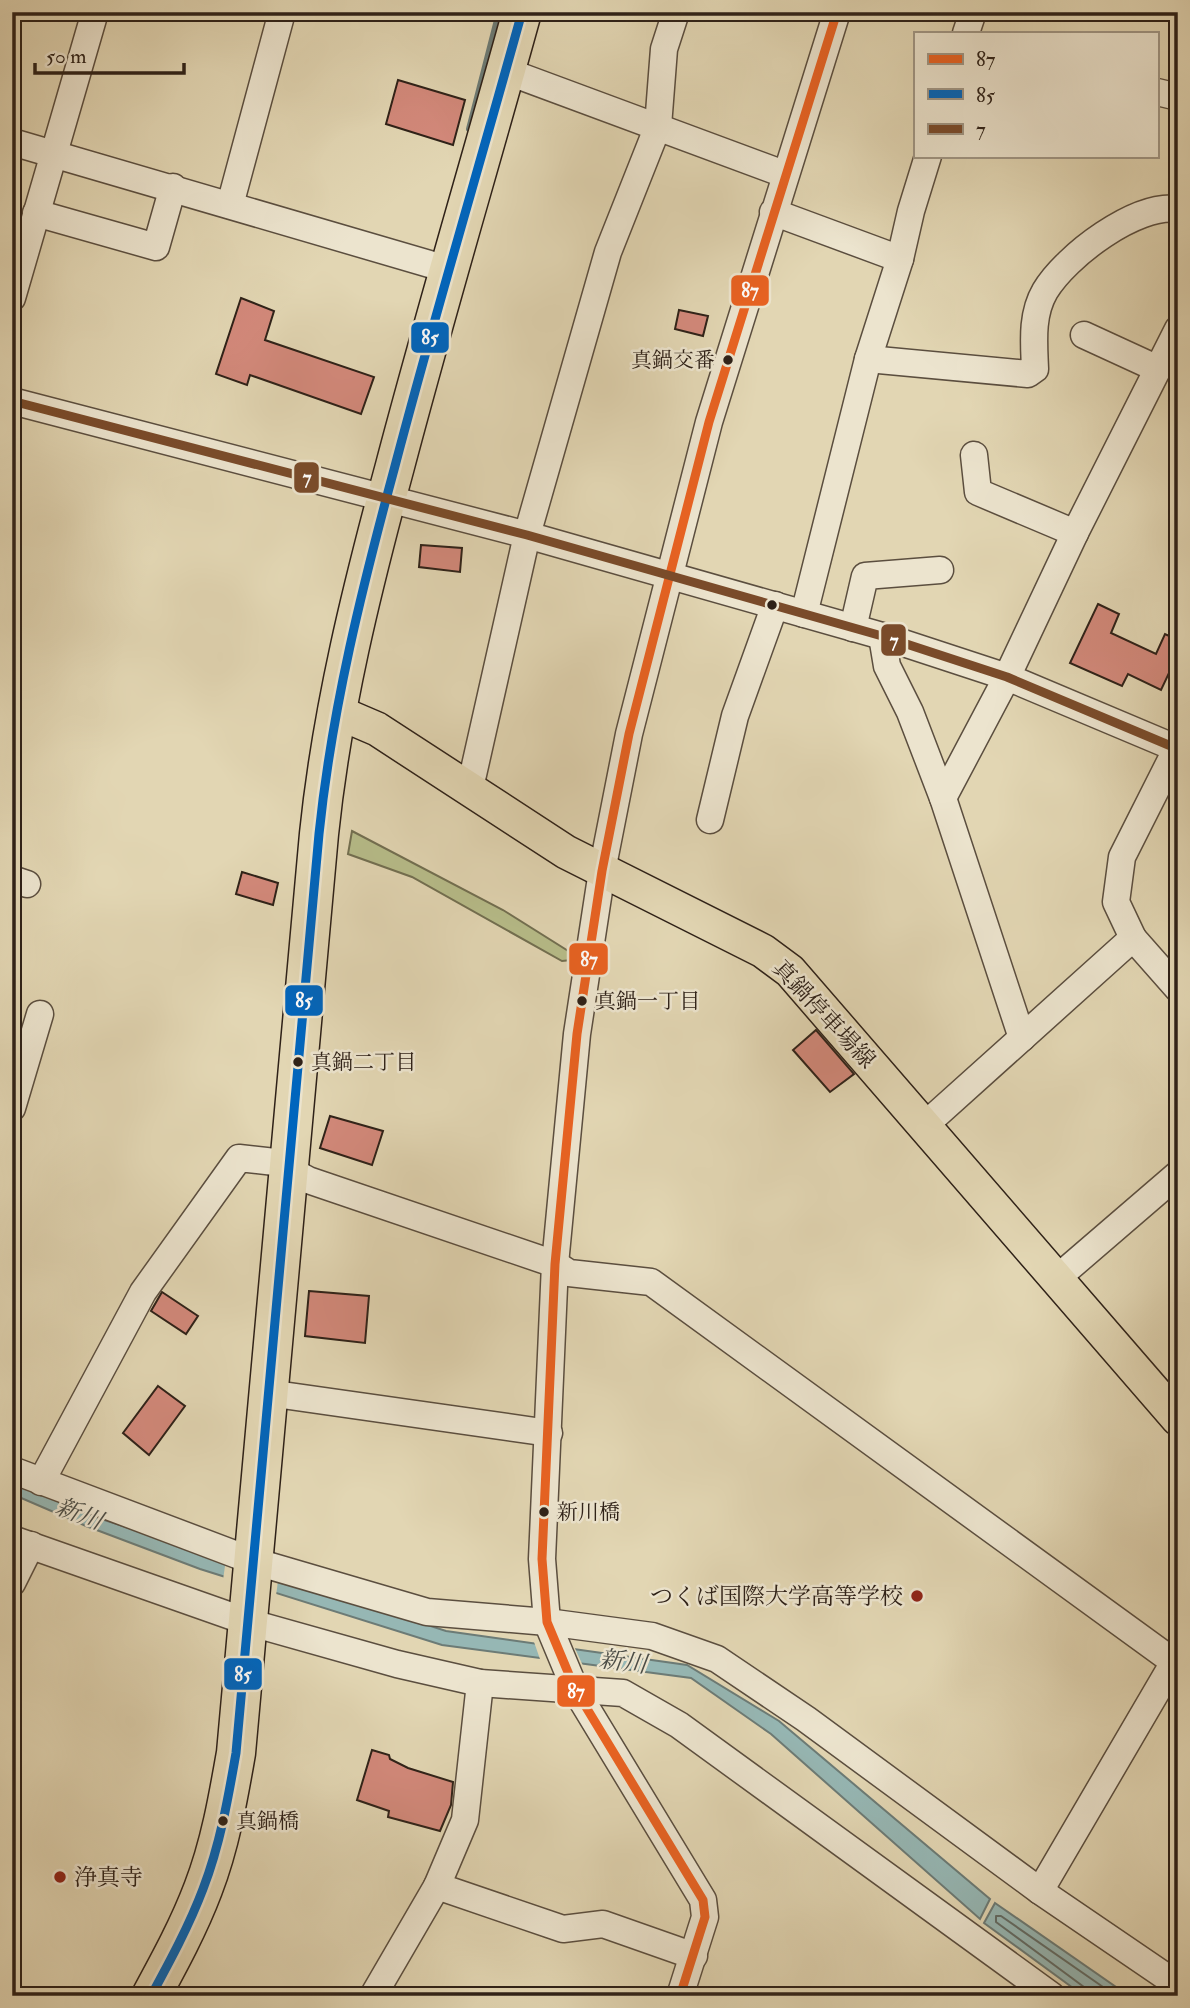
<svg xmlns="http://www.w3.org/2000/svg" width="1190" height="2008" font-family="'IM FELL Double Pica','Noto Serif JP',serif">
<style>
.green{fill:#b7bd8a;stroke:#726f51;stroke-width:2}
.water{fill:#96b7b4;stroke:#6c7b76;stroke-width:2}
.pier{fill:#e2d6b3}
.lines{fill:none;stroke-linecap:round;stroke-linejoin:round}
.shore{stroke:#626c66;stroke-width:2}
.stream{stroke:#6c7b76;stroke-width:6}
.building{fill:#d3897b;stroke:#2e2118;stroke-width:2}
.minor-casing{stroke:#5b4e3f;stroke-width:29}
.major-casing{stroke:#2e2118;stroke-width:36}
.highway-casing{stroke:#2e2118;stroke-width:41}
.minor{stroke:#ece4ce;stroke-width:26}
.major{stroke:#e2d6b3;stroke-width:33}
.highway{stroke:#e2d6b3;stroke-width:38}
.bus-1-casing{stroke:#ece4ce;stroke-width:14}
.bus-2-casing{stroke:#ece4ce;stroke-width:14}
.bus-3-casing{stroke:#ece4ce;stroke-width:14}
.bus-1{stroke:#e86222;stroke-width:9}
.bus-2{stroke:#0065bd;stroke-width:9}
.bus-3{stroke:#7a4b2a;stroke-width:9}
.bus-dot{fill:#2e2118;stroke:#ece4ce;stroke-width:2.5}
.poi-dot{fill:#8f2418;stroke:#ece4ce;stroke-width:2.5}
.labels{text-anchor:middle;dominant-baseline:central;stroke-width:5;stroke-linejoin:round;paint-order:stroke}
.bus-label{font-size:21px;fill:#2e2118;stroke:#ece4ce;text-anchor:start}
.street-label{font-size:23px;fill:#2e2118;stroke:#ece4ce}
.poi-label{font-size:23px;fill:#2e2118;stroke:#ece4ce;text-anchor:end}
.water-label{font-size:24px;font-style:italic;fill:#4d4e47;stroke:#ece4ce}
.line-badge{stroke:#ece4ce;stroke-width:2.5}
.badge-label{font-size:19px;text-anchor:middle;font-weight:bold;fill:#fff}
</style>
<rect width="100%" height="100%" fill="#e2d6b3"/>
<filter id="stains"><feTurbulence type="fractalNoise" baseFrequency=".00286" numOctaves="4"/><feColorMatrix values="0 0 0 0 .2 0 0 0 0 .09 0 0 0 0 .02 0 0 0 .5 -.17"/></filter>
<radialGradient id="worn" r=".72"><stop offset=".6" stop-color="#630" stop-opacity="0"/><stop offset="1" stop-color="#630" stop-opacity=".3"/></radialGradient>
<path class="green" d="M352,831L503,910L581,959L562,961L412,877L348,854Z"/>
<g class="water">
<path d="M12,1481L92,1516L446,1631L687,1665L779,1721L990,1899L980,1919L771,1734L691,1678L442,1645L200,1569L86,1526L12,1494Z"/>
<path d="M995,1903L1129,1996H1084L984,1923Z"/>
</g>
<g class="pier">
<path d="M226,1559L279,1573L276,1596L223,1580Z"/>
<path d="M533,1639L573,1644L584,1668L541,1662Z"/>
</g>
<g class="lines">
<path class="shore" d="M1087,1996L1084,1987L996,1922V1916H1001L1116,1996"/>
<path class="stream" d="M469,129L499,12"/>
</g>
<g class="building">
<path d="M398,80L465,100L453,145L386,124Z"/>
<path d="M241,298L274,311L265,340L374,377L361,414L250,375L247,385L216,374Z"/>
<path d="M679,310L708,316L703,336L675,329Z"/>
<path d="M421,545L462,548L460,572L419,567Z"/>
<path d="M1098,604L1119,614L1111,633L1156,654L1165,634L1178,640V654L1161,690L1128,674L1122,686L1070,663Z"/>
<path d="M242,872L278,883L273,905L236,894Z"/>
<path d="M816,1030L854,1074L830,1092L793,1050Z"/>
<path d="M330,1116L383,1131L372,1165L320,1148Z"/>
<path d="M309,1291L369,1296L365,1343L305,1336Z"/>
<path d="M162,1292L198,1316L186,1334L151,1311Z"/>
<path d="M158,1386L185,1406L149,1455L123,1433Z"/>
<path d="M372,1750L389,1755L390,1759L408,1768L453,1782L451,1805L440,1831L388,1817L389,1811L357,1800Z"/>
</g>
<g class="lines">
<defs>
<g id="minor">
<path d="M966,33L973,12"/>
<path d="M506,71L784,174"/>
<path d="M1157,92L1178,97"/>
<path d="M12,142L450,270"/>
<path d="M230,205L282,12"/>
<path d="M773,212L900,259"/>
<path d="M36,213L156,247L173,187"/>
<path d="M12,298L95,12"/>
<path d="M1084,335L1158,369"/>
<path d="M868,359L1028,374L1035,369C1034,343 1031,315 1045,291C1066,256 1136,203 1178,209"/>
<path d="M12,401L527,535L882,636L1007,677L1178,749"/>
<path d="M974,455L978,492L1075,533"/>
<path d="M804,614L868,359L900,259L911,211L928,156"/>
<path d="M853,628L865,576L940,570"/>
<path d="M882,636L887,666L910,712L943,798L1022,1038"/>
<path d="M470,788L527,535L608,252L658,126L664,49L676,12"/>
<path d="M943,798L1007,677L1075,533L1178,329"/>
<path d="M710,820L735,716L775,605"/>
<path d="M12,879L27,884"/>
<path d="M1133,938L1178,989"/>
<path d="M12,1108L40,1014"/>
<path d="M925,1125L1133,938L1116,902L1122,857L1178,746"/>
<path d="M1056,1279L1178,1174"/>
<path d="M268,1393L549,1433"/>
<path d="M12,1470L253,1561L427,1612L547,1622L652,1636L717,1659L806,1719L1040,1891L1178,1985"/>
<path d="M41,1482L143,1292L239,1158L275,1162L308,1180L555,1264L569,1273L651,1282L1174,1662"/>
<path d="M12,1539L248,1622L397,1664L480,1683L623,1693L679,1725L1052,1996"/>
<path d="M12,1583L31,1545"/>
<path d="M437,1886L465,1820L480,1683"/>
<path d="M1040,1891L1174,1662L1178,1665"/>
<path d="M373,1996L437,1886L563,1929L603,1924L694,1956"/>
<path d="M680,1996L705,1917L703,1900L575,1689L547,1622L542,1559L555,1264L577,1034L602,871L629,734L709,422L837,12"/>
</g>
<path id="major" d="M335,711L377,729L566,852L763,951L790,971L1178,1419"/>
<path id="highway" d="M151,1996C170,1961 189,1926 203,1889C220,1845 228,1799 236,1753L319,834C332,708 362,588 395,466C435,314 480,164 522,12"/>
</defs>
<use href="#minor" class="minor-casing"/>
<use href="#major" class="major-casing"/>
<use href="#highway" class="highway-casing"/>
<use href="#minor" class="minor"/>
<use href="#major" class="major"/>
<use href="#highway" class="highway"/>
<defs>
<path id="bus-1" d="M680,1996L705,1917L703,1900L575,1689L547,1622L542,1559L555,1264L577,1034L602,871L629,734L709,422L837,12"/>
<path id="bus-2" d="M151,1996C170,1961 189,1926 203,1889C220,1845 228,1799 236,1753L319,834C332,708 362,588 395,466C435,314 480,164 522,12"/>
<path id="bus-3" d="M12,401L527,535L882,636L1007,677L1178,749"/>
</defs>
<use href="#bus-1" class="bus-1-casing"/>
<use href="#bus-2" class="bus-2-casing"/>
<use href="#bus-3" class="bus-3-casing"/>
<use href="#bus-1" class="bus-1"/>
<use href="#bus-2" class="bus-2"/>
<use href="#bus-3" class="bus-3"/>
</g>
<g class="bus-dot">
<circle cx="728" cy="360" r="6"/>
<circle cx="772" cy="605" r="6"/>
<circle cx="582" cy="1001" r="6"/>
<circle cx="298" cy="1062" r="6"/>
<circle cx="544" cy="1512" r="6"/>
<circle cx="223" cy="1821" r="6"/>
</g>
<g class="poi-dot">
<circle cx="917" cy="1596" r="7"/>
<circle cx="60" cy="1877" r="7"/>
</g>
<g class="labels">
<g class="bus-label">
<text x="715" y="360" text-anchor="end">真鍋交番</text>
<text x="595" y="1001">真鍋一丁目</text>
<text x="311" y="1062">真鍋二丁目</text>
<text x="557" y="1512">新川橋</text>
<text x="236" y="1821">真鍋橋</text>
</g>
<g class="street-label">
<text transform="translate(824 1014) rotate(47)">真鍋停車場線</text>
</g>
<g class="poi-label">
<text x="903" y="1596">つくば国際大学高等学校</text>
<text x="74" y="1877" text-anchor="start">浄真寺</text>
</g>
<g class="water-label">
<text transform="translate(79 1514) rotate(21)">新川</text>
<text transform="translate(623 1662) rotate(7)">新川</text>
</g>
</g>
<g class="line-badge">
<rect x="730" y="274" width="40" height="33" rx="7" fill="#e86222"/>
<rect x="410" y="321" width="40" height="33" rx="7" fill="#0065bd"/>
<rect x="293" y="461" width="27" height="33" rx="7" fill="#7a4b2a"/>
<rect x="880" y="623" width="27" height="34" rx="7" fill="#7a4b2a"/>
<rect x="568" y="942" width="41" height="34" rx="7" fill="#e86222"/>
<rect x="284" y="984" width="40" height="33" rx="7" fill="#0065bd"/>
<rect x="223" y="1657" width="40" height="34" rx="7" fill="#0065bd"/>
<rect x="556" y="1674" width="40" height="34" rx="7" fill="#e86222"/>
</g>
<g class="badge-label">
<text x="750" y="297">87</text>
<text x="430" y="344">85</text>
<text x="307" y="484">7</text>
<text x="894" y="647">7</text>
<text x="589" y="966">87</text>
<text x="304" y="1007">85</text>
<text x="243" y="1681">85</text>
<text x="576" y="1698">87</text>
</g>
<rect width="1190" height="2008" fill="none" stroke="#e2d6b3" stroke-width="42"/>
<rect x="14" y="14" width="1162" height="1980" fill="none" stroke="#2e2118" stroke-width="3.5"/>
<rect x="21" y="21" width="1148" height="1966" fill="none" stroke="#2e2118" stroke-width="2"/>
<rect x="914" y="32" width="245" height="126" fill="#ece4ce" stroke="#a09685" stroke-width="2"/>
<rect x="928" y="54" width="35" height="10" fill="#e86222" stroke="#a09685" stroke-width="2"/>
<text x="976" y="66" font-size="21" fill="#2e2118">87</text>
<rect x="928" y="89" width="35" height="10" fill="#0065bd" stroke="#a09685" stroke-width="2"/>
<text x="976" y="102" font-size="21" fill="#2e2118">85</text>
<rect x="928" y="124" width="35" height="10" fill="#7a4b2a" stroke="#a09685" stroke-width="2"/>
<text x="976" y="136" font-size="21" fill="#2e2118">7</text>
<path d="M35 63v10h149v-10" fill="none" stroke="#2e2118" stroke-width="3.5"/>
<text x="46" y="63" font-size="21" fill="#2e2118" stroke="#ece4ce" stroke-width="5" paint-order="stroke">50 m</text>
<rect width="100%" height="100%" filter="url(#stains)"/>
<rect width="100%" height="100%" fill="url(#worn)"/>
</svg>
